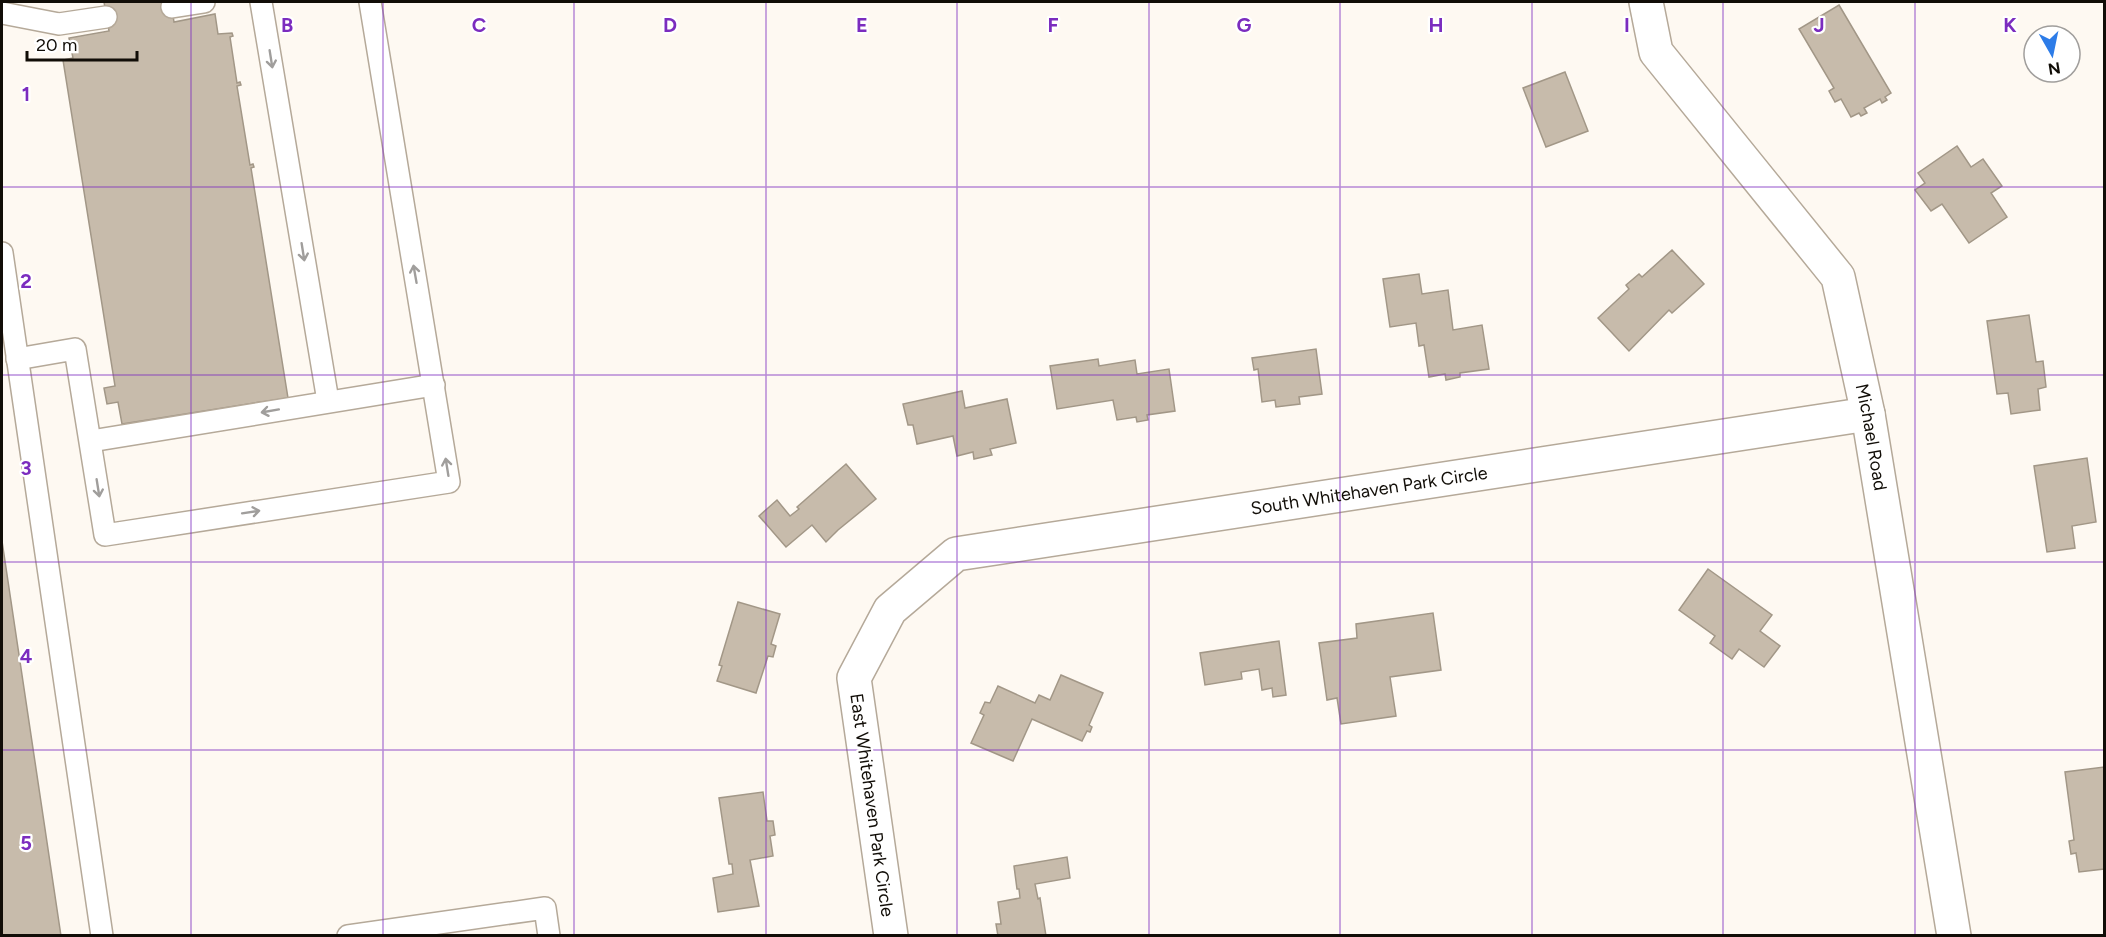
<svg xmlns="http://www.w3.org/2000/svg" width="2106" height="937" font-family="Figtree,sans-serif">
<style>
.building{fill:#c7bbab;stroke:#a29787;stroke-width:1.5}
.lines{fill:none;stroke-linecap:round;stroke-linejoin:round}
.service-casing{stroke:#b5a999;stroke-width:24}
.minor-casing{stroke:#b5a999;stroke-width:36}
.service{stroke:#fff;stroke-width:21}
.minor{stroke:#fff;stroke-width:33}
.oneway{stroke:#a09e9c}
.grid{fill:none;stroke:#7b2cbf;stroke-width:1.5;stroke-opacity:0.55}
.labels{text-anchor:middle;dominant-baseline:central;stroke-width:4.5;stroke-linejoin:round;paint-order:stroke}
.street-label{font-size:18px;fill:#110d07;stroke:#fff}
.grid-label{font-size:20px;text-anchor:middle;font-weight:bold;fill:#7b2cbf;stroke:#fff;stroke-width:4.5;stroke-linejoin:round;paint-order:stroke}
</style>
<rect width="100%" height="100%" fill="#fef9f2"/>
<g class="building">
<path d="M104,2H171L174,22L215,14L218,34L232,33L233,36L230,37L237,83L240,82L241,85L237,86L250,165L253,164L254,167L251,168L288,398L262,402L260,405V402L122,424L118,402L107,404L104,388L115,386L63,60L73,58L69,38L109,31Z"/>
<path d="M1839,5L1891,93L1885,97L1887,100L1882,103L1880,99L1864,108L1867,113L1861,116L1859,113L1851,117L1841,99L1835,102L1829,91L1834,88L1799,29Z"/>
<path d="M1565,72L1588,131L1546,147L1523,88Z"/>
<path d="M1957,146L1971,167L1983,159L2002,186L1991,193L2007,217L1969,243L1942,204L1931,211L1915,190L1925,183L1918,173Z"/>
<path d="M1672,250L1704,284L1672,313L1669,310L1629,351L1598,318L1629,289L1626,285L1639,274L1642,277Z"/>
<path d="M1419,274L1422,294L1448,290L1453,330L1482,325L1489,369L1460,373V377L1446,380L1445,374L1429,377L1424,345L1419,346L1416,323L1390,327L1383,279Z"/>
<path d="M2029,315L2036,362L2043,361L2046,387L2038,389L2040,410L2011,414L2008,393L1997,394L1987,321Z"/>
<path d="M1316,349L1322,394L1299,397L1300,404L1276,407L1275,400L1262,402L1258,369L1254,370L1252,358Z"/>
<path d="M1098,359L1099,366L1135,360L1137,374L1169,369L1175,411L1147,415L1148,420L1137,422L1136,417L1117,420L1113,400L1057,409L1050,366Z"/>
<path d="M962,391L965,408L1007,399L1016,443L990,449L992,455L974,459L973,452L957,456L953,436L917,444L913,425H908L903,404Z"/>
<path d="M2087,458L2096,522L2072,526L2075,548L2047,552L2034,466Z"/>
<path d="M846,464L876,499L838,530L826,542L812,525L786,547L759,516L777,500L790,516L799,509L797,507Z"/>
<path d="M2,541L61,936H2Z"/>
<path d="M1708,569L1772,615L1760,631L1780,646L1764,667L1739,649L1732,659L1710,643L1715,636L1679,610Z"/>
<path d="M738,602L780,614L771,644L776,646L773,657L768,656L756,693L717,681L722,666L719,665Z"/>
<path d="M1433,613L1441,670L1390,677L1396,716L1341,724L1337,698L1327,700L1319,643L1357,638L1356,624Z"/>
<path d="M1279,641L1286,695L1273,697L1272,688L1262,690L1259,669L1241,672L1242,679L1205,685L1200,653Z"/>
<path d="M1061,675L1103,693L1089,725L1092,727L1090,732L1087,731L1082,741L1032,719L1013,761L971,743L984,715L980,713L985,702L990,703L998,686L1035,703L1039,695L1050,700Z"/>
<path d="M2104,767V869L2079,872L2076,853L2071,854L2069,841L2074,840L2065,772Z"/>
<path d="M763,792L767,821H773L775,835L770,836L773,856L750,860L759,906L718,912L713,878L733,874L732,864H729L719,798Z"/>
<path d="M1067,857L1070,878L1035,884L1038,899L1040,898L1046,936H998L996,924H1001L998,902L1020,898L1019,889H1017L1014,866Z"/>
</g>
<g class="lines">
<defs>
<g id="service">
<path d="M261,2L328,401"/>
<path d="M172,7L204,2"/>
<path d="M2,13L59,24L106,17"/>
<path d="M2,253L102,936"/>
<path d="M17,359L75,349L105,535L449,482L370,2"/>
<path d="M91,441L434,385"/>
<path d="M348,936L545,908L549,936"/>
</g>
<g id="minor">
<path id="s1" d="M1646,2L1656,52L1838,277L1868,414L1954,936"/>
<path id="s2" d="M891,936L854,678L890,610L956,554L1868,414"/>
</g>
</defs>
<use href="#service" class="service-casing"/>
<use href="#minor" class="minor-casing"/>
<use href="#service" class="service"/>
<use href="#minor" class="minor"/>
</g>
<defs><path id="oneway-shaft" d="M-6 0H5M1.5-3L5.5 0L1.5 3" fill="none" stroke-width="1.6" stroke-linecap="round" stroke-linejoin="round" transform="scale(1.5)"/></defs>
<g class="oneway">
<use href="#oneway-shaft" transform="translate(271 59) rotate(81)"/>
<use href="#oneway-shaft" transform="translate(303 252) rotate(81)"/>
<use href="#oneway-shaft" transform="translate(415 274) rotate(-100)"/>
<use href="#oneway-shaft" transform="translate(270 411) rotate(170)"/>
<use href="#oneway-shaft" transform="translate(447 467) rotate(-99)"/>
<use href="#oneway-shaft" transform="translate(98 488) rotate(81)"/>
<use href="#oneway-shaft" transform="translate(251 512) rotate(-9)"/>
</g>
<path class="grid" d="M191,2V936M383,2V936M574,2V936M766,2V936M957,2V936M1149,2V936M1340,2V936M1532,2V936M1723,2V936M1915,2V936M2,187H2104M2,375H2104M2,562H2104M2,750H2104"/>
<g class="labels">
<g class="street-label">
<text stroke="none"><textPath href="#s1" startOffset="504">Michael Road</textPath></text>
<text stroke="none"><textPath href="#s2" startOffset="842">South Whitehaven Park Circle</textPath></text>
<text transform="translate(872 805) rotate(82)">East Whitehaven Park Circle</text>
</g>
</g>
<g class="grid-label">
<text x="287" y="32">B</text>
<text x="479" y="32">C</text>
<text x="670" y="32">D</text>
<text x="862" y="32">E</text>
<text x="1053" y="32">F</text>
<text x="1244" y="32">G</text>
<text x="1436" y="32">H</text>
<text x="1627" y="32">I</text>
<text x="1819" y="32">J</text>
<text x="2010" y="32">K</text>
<text x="26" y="101">1</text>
<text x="26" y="288">2</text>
<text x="26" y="475">3</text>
<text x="26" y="663">4</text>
<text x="26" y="850">5</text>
</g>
<rect width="2106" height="937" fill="none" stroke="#110d07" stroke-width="6"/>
<g transform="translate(2052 54) rotate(171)"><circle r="28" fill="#ffffff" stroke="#a09e9c" stroke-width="1.5"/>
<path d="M0-4.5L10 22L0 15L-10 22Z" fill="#2d7ce8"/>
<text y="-9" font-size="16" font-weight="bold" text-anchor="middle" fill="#110d07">N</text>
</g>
<path d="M27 51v9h110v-9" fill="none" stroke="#110d07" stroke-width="3"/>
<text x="36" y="51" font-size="18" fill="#110d07" stroke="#ffffff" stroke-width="4.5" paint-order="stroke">20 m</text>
</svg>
